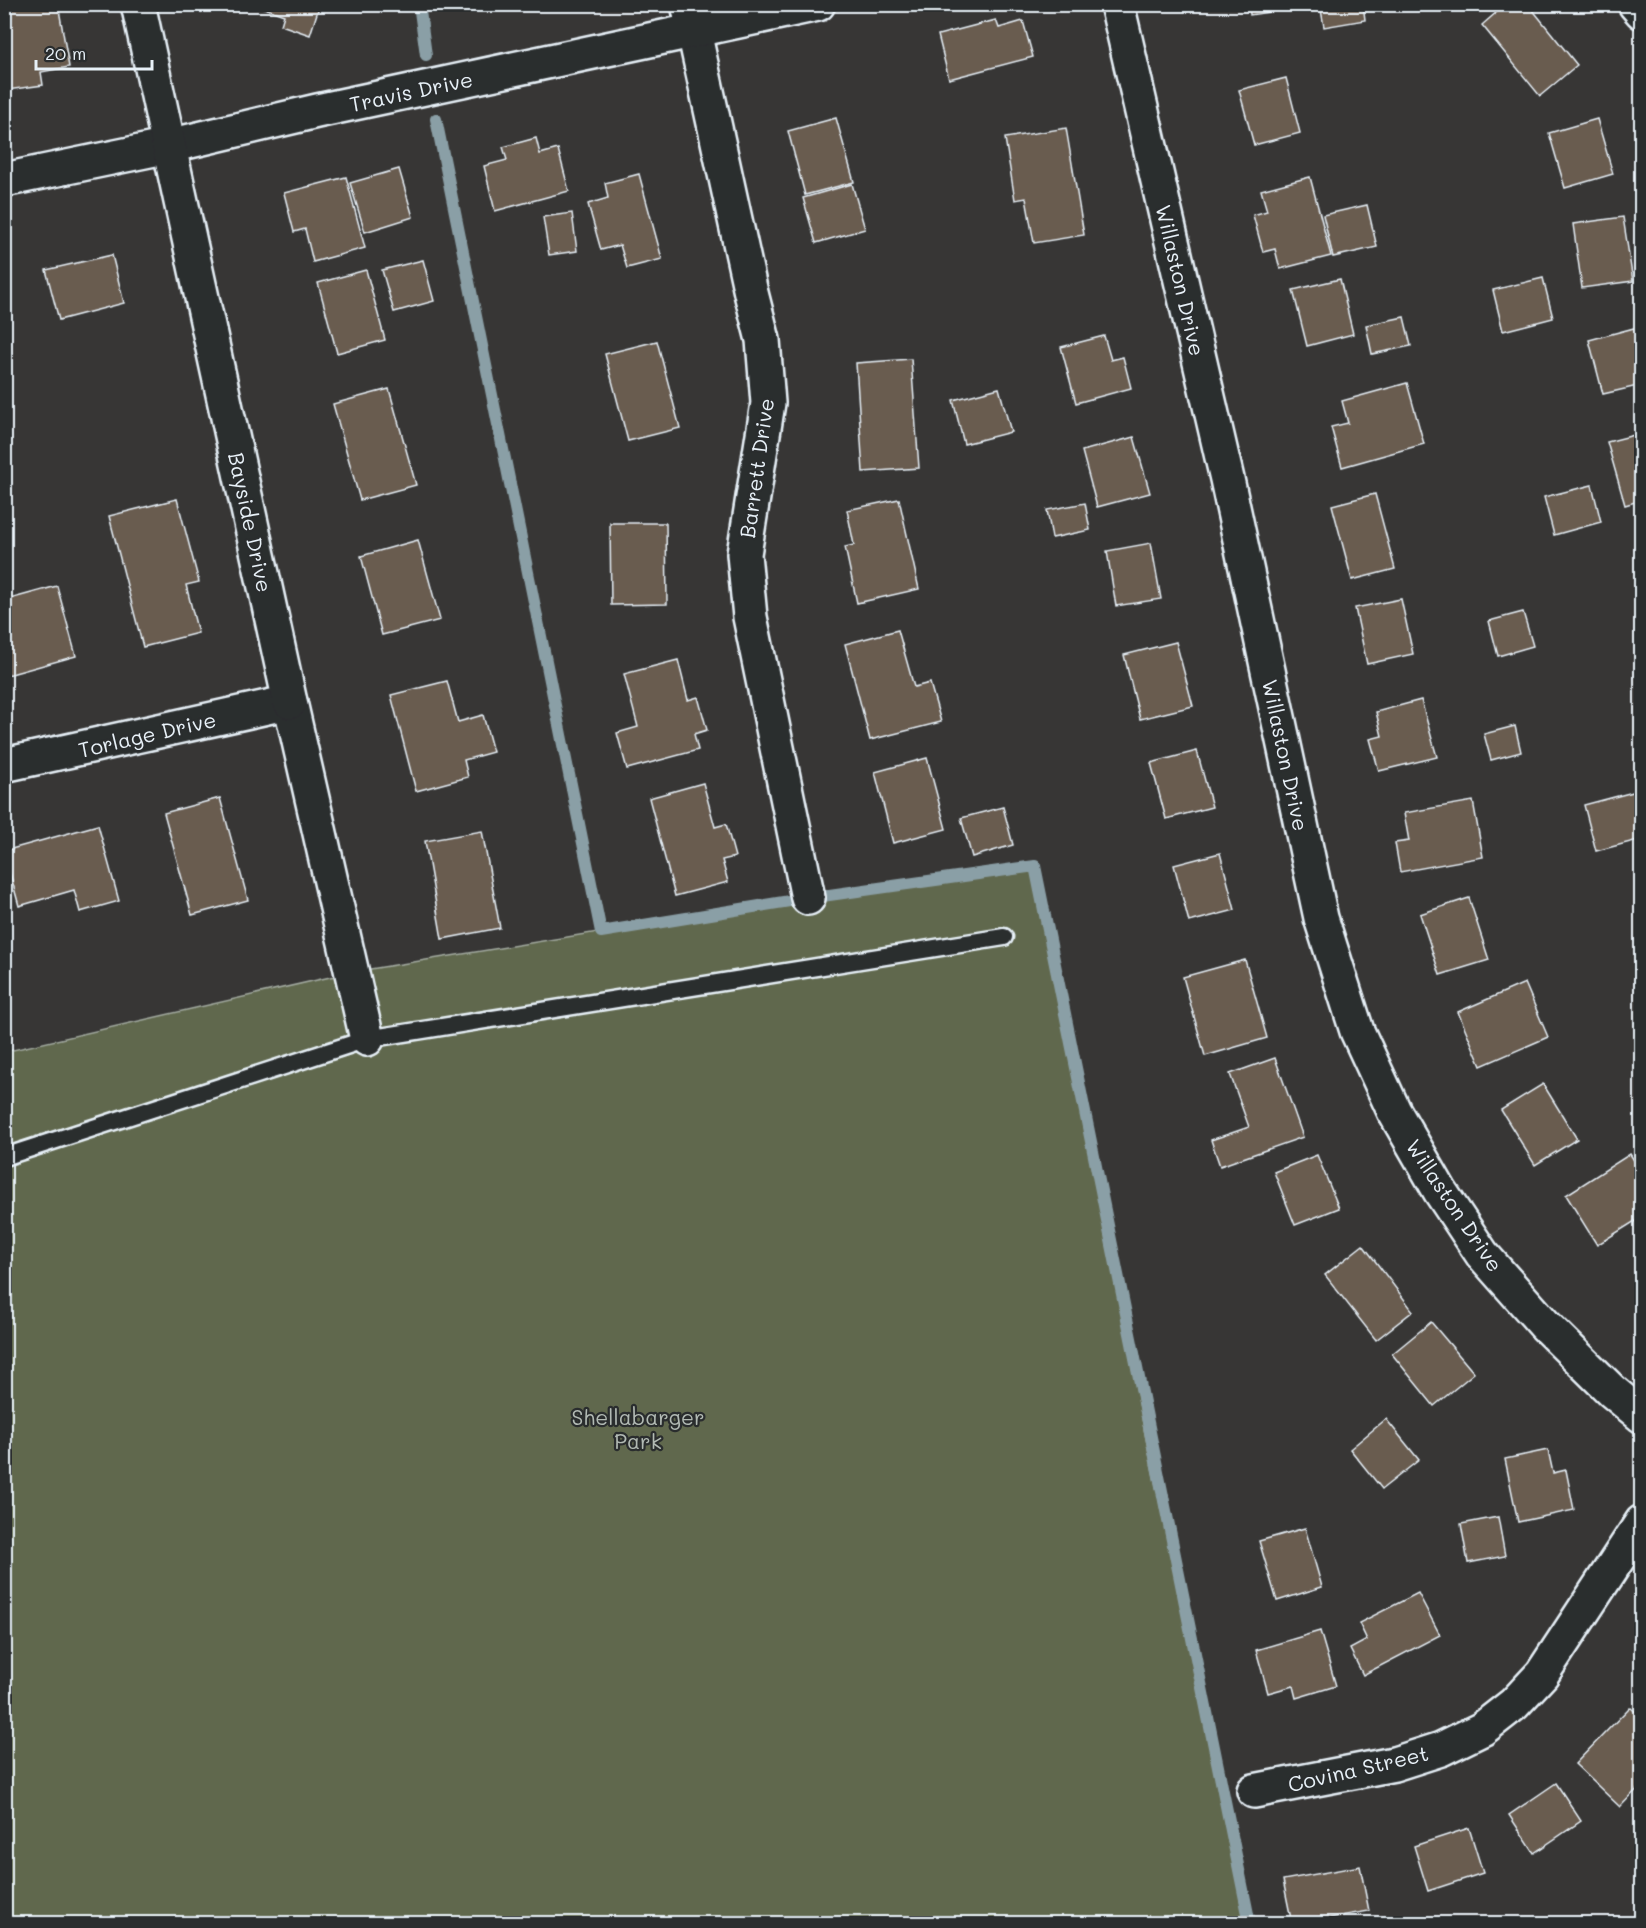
<svg xmlns="http://www.w3.org/2000/svg" width="1646" height="1928" font-family="Mali,sans-serif">
<style>
.green{fill:#60674d;stroke:#a4aca2;stroke-width:1.5}
.lines{fill:none;stroke-linecap:round;stroke-linejoin:round}
.stream{stroke:#8a9fa6;stroke-width:12}
.building{fill:#695b50;stroke:#e8f1f8;stroke-width:1.5}
.service-casing{stroke:#e8f1f8;stroke-width:21}
.minor-casing{stroke:#e8f1f8;stroke-width:38}
.tertiary-casing{stroke:#e8f1f8;stroke-width:38}
.service{stroke:#2a2d2e;stroke-width:16}
.minor{stroke:#2a2d2e;stroke-width:33}
.tertiary{stroke:#2a2d2e;stroke-width:33}
.labels{text-anchor:middle;dominant-baseline:central;stroke-width:4.5;stroke-linejoin:round;paint-order:stroke}
.street-label{font-size:21px;fill:#e8f1f8;stroke:#2a2d2e}
.park-label{font-size:21px;fill:#b2bab4;stroke:#2a2d2e}
</style>
<rect width="100%" height="100%" fill="#373635"/>
<filter id="ink" filterUnits="userSpaceOnUse"><feTurbulence type="fractalNoise" baseFrequency=".0167" numOctaves="2"/><feDisplacementMap in="SourceGraphic" scale="12" xChannelSelector="R" yChannelSelector="G"/><feConvolveMatrix kernelMatrix="1 2 1 2 8 2 1 2 1" color-interpolation-filters="sRGB"/></filter>
<g filter="url(#ink)">
<path class="green" d="M1035,866L1146,1439L1249,1923H5L4,1052L352,972L808,898Z"/>
<g class="lines">
<g class="stream">
<path d="M419,4L426,55"/>
<path d="M436,119L601,932L808,898L1035,866L1250,1924"/>
</g>
</g>
<g class="building">
<path d="M4,4H58L69,67L41,72L43,85L7,90L4,73Z"/>
<path d="M253,4H320L310,35L281,25L284,15Z"/>
<path d="M1249,4H1309V6L1250,15Z"/>
<path d="M1320,4H1363L1365,20L1324,27Z"/>
<path d="M1506,4H1528L1577,65L1540,96L1482,25Z"/>
<path d="M996,20L999,28L1023,21L1033,57L949,79L938,35Z"/>
<path d="M1286,78L1300,133L1254,145L1239,90Z"/>
<path d="M836,118L854,182L805,195L788,131Z"/>
<path d="M1597,119L1613,174L1565,188L1549,133Z"/>
<path d="M1066,128L1084,235L1034,243L1026,198L1015,200L1005,138Z"/>
<path d="M536,138L540,154L558,149L569,191L495,211L484,166L507,160L503,147Z"/>
<path d="M399,169L413,217L365,232L350,183Z"/>
<path d="M639,174L662,259L627,268L620,245L601,250L588,204L608,198L605,183Z"/>
<path d="M346,177L365,248L313,262L305,229L294,232L284,193Z"/>
<path d="M1310,177L1331,256L1280,269L1275,249L1263,252L1253,215L1267,211L1261,190Z"/>
<path d="M852,184L865,229L816,243L803,198Z"/>
<path d="M1367,205L1377,247L1333,257L1323,215Z"/>
<path d="M572,213L577,251L549,255L543,217Z"/>
<path d="M1623,217L1633,281L1582,288L1573,224Z"/>
<path d="M112,255L124,303L59,320L46,270Z"/>
<path d="M423,260L434,301L394,312L382,270Z"/>
<path d="M366,270L385,340L337,353L318,283Z"/>
<path d="M1543,278L1553,318L1503,331L1493,290Z"/>
<path d="M1340,279L1353,334L1307,346L1293,290Z"/>
<path d="M1404,317L1411,346L1372,354L1366,325Z"/>
<path d="M1634,328L1642,357V385L1603,394L1589,340Z"/>
<path d="M1104,336L1111,360L1123,357L1131,388L1076,403L1061,347Z"/>
<path d="M657,341L680,428L628,441L605,354Z"/>
<path d="M911,359L919,468L863,472L856,363Z"/>
<path d="M1407,383L1424,444L1342,467L1331,427L1348,423L1342,401Z"/>
<path d="M999,388L1011,432L964,444L953,400Z"/>
<path d="M389,389L416,485L360,500L333,404Z"/>
<path d="M1642,433V500L1625,505L1607,442Z"/>
<path d="M1134,437L1150,493L1097,507L1082,451Z"/>
<path d="M1592,485L1601,522L1554,535L1544,497Z"/>
<path d="M1375,494L1395,569L1352,580L1332,505Z"/>
<path d="M177,499L199,582L186,585L198,633L143,647L109,516Z"/>
<path d="M899,499L919,589L857,603L845,547L854,545L847,510Z"/>
<path d="M1085,503L1090,530L1052,538L1047,510Z"/>
<path d="M610,523H666L667,604L611,605Z"/>
<path d="M418,540L440,620L382,635L361,556Z"/>
<path d="M1151,543L1161,599L1116,606L1107,551Z"/>
<path d="M57,586L76,656L4,676V615L10,614L6,600Z"/>
<path d="M1401,599L1413,654L1367,664L1355,608Z"/>
<path d="M1523,612L1533,646L1498,656L1489,621Z"/>
<path d="M898,630L914,687L930,683L941,722L870,740L845,644Z"/>
<path d="M1176,642L1193,706L1140,719L1124,655Z"/>
<path d="M678,660L688,700L698,697L707,730L694,734L698,750L627,769L617,733L638,727L624,674Z"/>
<path d="M447,681L458,722L483,715L493,752L464,760L468,777L416,791L391,695Z"/>
<path d="M1421,700L1437,757L1379,771L1370,739L1382,736L1376,712Z"/>
<path d="M1515,726L1521,752L1491,760L1484,734Z"/>
<path d="M1197,751L1212,807L1166,819L1151,763Z"/>
<path d="M927,758L946,829L893,843L875,772Z"/>
<path d="M703,783L715,827L726,824L735,857L722,860L728,882L675,896L649,798Z"/>
<path d="M1637,791L1642,809V839L1596,851L1584,805Z"/>
<path d="M220,798L248,900L192,915L164,813Z"/>
<path d="M1473,801L1483,857L1400,872L1395,843L1409,841L1404,813Z"/>
<path d="M1003,807L1013,845L972,857L961,818Z"/>
<path d="M98,825L119,901L80,912L74,890L19,906L4,851Z"/>
<path d="M482,831L500,928L442,939L425,841Z"/>
<path d="M1220,853L1235,910L1189,922L1174,865Z"/>
<path d="M1469,898L1489,960L1440,975L1420,914Z"/>
<path d="M1245,960L1267,1038L1205,1056L1183,977Z"/>
<path d="M1525,983L1548,1037L1481,1066L1458,1012Z"/>
<path d="M1275,1058L1303,1137L1220,1166L1211,1140L1249,1127L1230,1074Z"/>
<path d="M1543,1084L1577,1139L1535,1165L1501,1110Z"/>
<path d="M1630,1154L1642,1173V1231L1635,1221L1597,1245L1566,1195Z"/>
<path d="M1317,1155L1339,1208L1295,1225L1274,1172Z"/>
<path d="M1363,1245L1413,1311L1376,1340L1325,1275Z"/>
<path d="M1431,1322L1474,1373L1434,1406L1392,1354Z"/>
<path d="M1386,1419L1419,1460L1382,1489L1350,1449Z"/>
<path d="M1548,1450L1553,1473L1566,1470L1574,1510L1518,1522L1505,1459Z"/>
<path d="M1498,1517L1505,1556L1468,1563L1461,1524Z"/>
<path d="M1305,1528L1322,1587L1277,1601L1259,1541Z"/>
<path d="M1418,1593L1440,1635L1363,1675L1350,1649L1367,1640L1359,1623Z"/>
<path d="M1320,1631L1336,1686L1296,1698L1293,1686L1268,1693L1256,1650Z"/>
<path d="M1630,1707L1642,1718V1784L1620,1807L1575,1764Z"/>
<path d="M1556,1783L1581,1821L1534,1853L1509,1815Z"/>
<path d="M1469,1828L1483,1873L1428,1891L1414,1846Z"/>
<path d="M1360,1866L1369,1911L1329,1918L1330,1924H1292L1283,1880Z"/>
</g>
<g class="lines">
<defs>
<path id="service" d="M4,1157L367,1039L1004,937"/>
<g id="minor">
<path d="M688,4L751,293L763,340L768,403L744,554L750,617L808,898"/>
<path d="M1117,4L1227,479L1321,918L1357,1031L1394,1111L1440,1191L1482,1254L1545,1325L1612,1391L1642,1416"/>
<path d="M1635,4L1642,12"/>
<path d="M4,180L169,146L317,111L818,4"/>
<path d="M4,765L290,702L367,1039"/>
<path d="M1254,1791L1394,1764L1441,1749L1482,1729L1514,1704L1542,1674L1642,1522"/>
</g>
<path id="tertiary" d="M138,4L290,702"/>
</defs>
<use href="#service" class="service-casing"/>
<use href="#minor" class="minor-casing"/>
<use href="#tertiary" class="tertiary-casing"/>
<use href="#service" class="service"/>
<use href="#minor" class="minor"/>
<use href="#tertiary" class="tertiary"/>
</g>
</g>
<g class="labels">
<g class="street-label">
<text transform="translate(411 91) rotate(-12)">Travis Drive</text>
<text transform="translate(1181 280) rotate(77)">Willaston Drive</text>
<text transform="translate(756 468) rotate(-82)">Barrett Drive</text>
<text transform="translate(251 522) rotate(78)">Bayside Drive</text>
<text transform="translate(147 734) rotate(-13)">Torlage Drive</text>
<text transform="translate(1286 755) rotate(78)">Willaston Drive</text>
<text transform="translate(1455 1205) rotate(56)">Willaston Drive</text>
<text transform="translate(1358 1768) rotate(-13)">Covina Street</text>
</g>
<g class="park-label">
<text x="638" y="1416">Shellabarger<tspan x="638" dy="24">Park</tspan></text>
</g>
</g>
<rect width="1646" height="1928" fill="none" stroke="#2a2d2e" stroke-width="24"/>
<rect x="12" y="12" width="1622" height="1904" fill="none" stroke="#e8f1f8" stroke-width="2" filter="url(#ink)"/>
<path d="M36 60v9h116v-9" fill="none" stroke="#e8f1f8" stroke-width="3"/>
<text x="45" y="60" font-size="18" fill="#e8f1f8" stroke="#2a2d2e" stroke-width="4.5" paint-order="stroke">20 m</text>
</svg>
